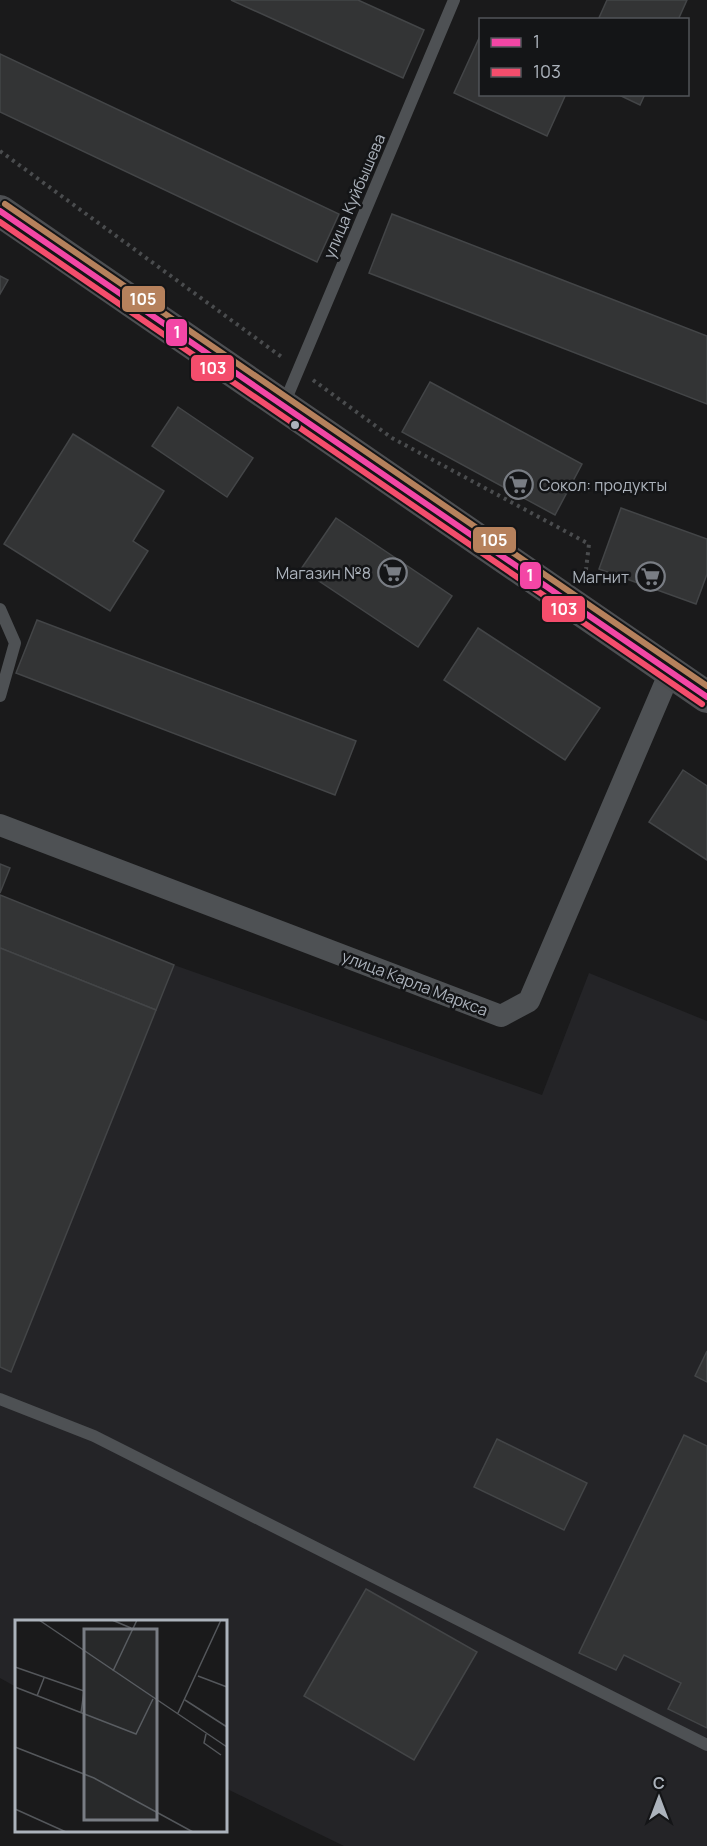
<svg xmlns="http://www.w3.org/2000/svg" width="707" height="1846" font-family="Manrope,sans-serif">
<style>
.built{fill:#242427}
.building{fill:#333435;stroke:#434547;stroke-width:1.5}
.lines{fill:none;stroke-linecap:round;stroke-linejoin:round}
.path{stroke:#4a4c4e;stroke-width:4;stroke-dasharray:3 4.5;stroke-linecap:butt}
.lane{stroke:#4e5154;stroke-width:12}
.street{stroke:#4e5154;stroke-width:22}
.secondary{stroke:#4d4f52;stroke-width:32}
.bus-1-casing{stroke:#141517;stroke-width:10}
.bus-2-casing{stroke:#141517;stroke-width:10}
.bus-3-casing{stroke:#141517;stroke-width:10}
.bus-1{stroke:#f346a5;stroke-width:6}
.bus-2{stroke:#f44d6c;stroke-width:6}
.bus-3{stroke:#b6815c;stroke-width:6}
.bus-dot{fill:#acb3bc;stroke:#141517;stroke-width:2}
.labels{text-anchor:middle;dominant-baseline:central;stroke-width:5;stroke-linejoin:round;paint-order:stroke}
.street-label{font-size:16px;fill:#acb3bc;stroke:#141517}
.poi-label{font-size:16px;fill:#acb3bc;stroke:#141517;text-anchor:end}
.inset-road{fill:none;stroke:#54575b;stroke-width:1.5}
.view{fill:#797d84;fill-opacity:0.15;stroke:#797d84;stroke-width:3}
.inset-edge{fill:none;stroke:#acb3bc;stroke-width:3}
.line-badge{stroke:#141517;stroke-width:2}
.badge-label{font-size:16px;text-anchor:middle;font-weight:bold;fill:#fff}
</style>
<rect width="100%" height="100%" fill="#1a1a1b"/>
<path class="built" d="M0,948L156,1010L174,965L542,1095L589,973L707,1021V1846H344L225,1788V1621H16V1687L0,1678Z"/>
<g class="building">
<path d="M231,0H358L424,30L403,78Z"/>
<path d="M607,0H687L678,20H598Z"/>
<path d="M480,36V94H566L547,136L454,93Z"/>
<path d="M0,54L339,214L317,262L0,112Z"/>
<path d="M617,94H645L640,105Z"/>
<path d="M392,214L707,336V404L369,273Z"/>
<path d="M0,276L8,280L0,294Z"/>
<path d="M430,382L582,464L555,515L402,432Z"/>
<path d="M178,407L253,458L227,497L152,446Z"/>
<path d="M73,434L164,491L133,541L148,551L110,611L4,544Z"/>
<path d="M621,508L707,539V574L696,604L599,569Z"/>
<path d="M336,518L452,596L418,647L301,569Z"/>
<path d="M37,620L356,741L335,795L16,673Z"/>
<path d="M478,628L600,708L565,760L444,680Z"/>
<path d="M683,770L707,786V860L649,822Z"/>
<path d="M0,864L10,868L0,893Z"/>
<path d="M0,895L174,965L156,1010L0,948Z"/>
<path d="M0,948L156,1010L11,1372L0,1367Z"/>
<path d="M707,1351V1382L695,1376Z"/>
<path d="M684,1435L707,1446V1728L668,1709L681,1683L624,1655L616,1670L579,1653Z"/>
<path d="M497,1439L587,1483L564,1530L474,1487Z"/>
<path d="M366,1589L477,1652L414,1760L304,1696Z"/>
</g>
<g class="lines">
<g class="path">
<path d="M0,151L283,358"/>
<path d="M313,380L392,438L589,544L585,578"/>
</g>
<g class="lane">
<path d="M284,404L454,0"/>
<path d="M0,609L15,643L0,696"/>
<path d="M0,1399L94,1436L707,1745"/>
</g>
<path class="street" d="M0,825L501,1016L529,1001L670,672"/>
<path class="secondary" d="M0,211L707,697"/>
<defs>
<path id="bus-1" d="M0,211L707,697"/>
<path id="bus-2" d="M0,222L702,704"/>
<path id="bus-3" d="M5,204L707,686"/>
</defs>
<use href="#bus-1" class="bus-1-casing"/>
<use href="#bus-2" class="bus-2-casing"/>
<use href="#bus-3" class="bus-3-casing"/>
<use href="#bus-1" class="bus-1"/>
<use href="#bus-2" class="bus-2"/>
<use href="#bus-3" class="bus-3"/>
</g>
<defs>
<symbol id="supermarket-ring" viewBox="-11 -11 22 22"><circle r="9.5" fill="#141517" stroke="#797d84" stroke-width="1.5"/><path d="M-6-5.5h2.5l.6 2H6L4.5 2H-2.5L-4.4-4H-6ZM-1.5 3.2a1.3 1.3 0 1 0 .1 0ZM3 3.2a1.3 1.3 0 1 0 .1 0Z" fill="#797d84"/></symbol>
</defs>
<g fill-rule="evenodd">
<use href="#supermarket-ring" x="502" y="468" width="33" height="33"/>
<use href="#supermarket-ring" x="376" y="556" width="33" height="33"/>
<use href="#supermarket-ring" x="634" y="560" width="33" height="33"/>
</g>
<circle class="bus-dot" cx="295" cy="425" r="5"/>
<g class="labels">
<g class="street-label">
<text transform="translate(354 196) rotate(-67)">улица Куйбышева</text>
<text transform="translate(415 983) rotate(21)">улица Карла Маркса</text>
</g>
<g class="poi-label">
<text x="539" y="485" text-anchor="start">Сокол: продукты</text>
<text x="371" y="573">Магазин №8</text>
<text x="629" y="577">Магнит</text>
</g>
</g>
<g transform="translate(15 1620)">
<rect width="212" height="212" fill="#1a1a1b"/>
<path class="inset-road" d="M24,0L212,127M97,0L116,8M0,47L69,71L66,93M98,51L122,0M183,56L212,67M0,67L121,114L138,79M22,76L29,58M170,80L212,107M163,93L206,0M191,114L189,123L206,135M0,127L79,158L178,212M0,189L51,212"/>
<path class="view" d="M69,9H142V200H69Z"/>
<rect width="212" height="212" class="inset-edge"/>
</g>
<g class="line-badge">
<rect x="121" y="285" width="45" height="28" rx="6" fill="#b6815c"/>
<rect x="165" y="318" width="23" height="29" rx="6" fill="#f346a5"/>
<rect x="190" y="354" width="45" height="28" rx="6" fill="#f44d6c"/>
<rect x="472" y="526" width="45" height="28" rx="6" fill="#b6815c"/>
<rect x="519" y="561" width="23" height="29" rx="6" fill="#f346a5"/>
<rect x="541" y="595" width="45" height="28" rx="6" fill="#f44d6c"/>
</g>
<g class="badge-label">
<text x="143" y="305">105</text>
<text x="177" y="338">1</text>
<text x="213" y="374">103</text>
<text x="494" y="546">105</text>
<text x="530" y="581">1</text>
<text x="564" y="615">103</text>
</g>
<rect x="479" y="18" width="210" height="78" fill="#141517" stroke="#515459" stroke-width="1.5"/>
<rect x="491" y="38" width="30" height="9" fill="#f346a5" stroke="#515459" stroke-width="1.5"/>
<text x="533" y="48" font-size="18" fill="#acb3bc">1</text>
<rect x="491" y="68" width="30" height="9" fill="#f44d6c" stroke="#515459" stroke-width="1.5"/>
<text x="533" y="78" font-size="18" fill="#acb3bc">103</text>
<g transform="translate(659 1798)" stroke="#141517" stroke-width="4.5" paint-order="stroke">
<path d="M0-4.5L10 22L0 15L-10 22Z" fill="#acb3bc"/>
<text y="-9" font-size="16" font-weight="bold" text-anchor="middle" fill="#acb3bc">С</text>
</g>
</svg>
